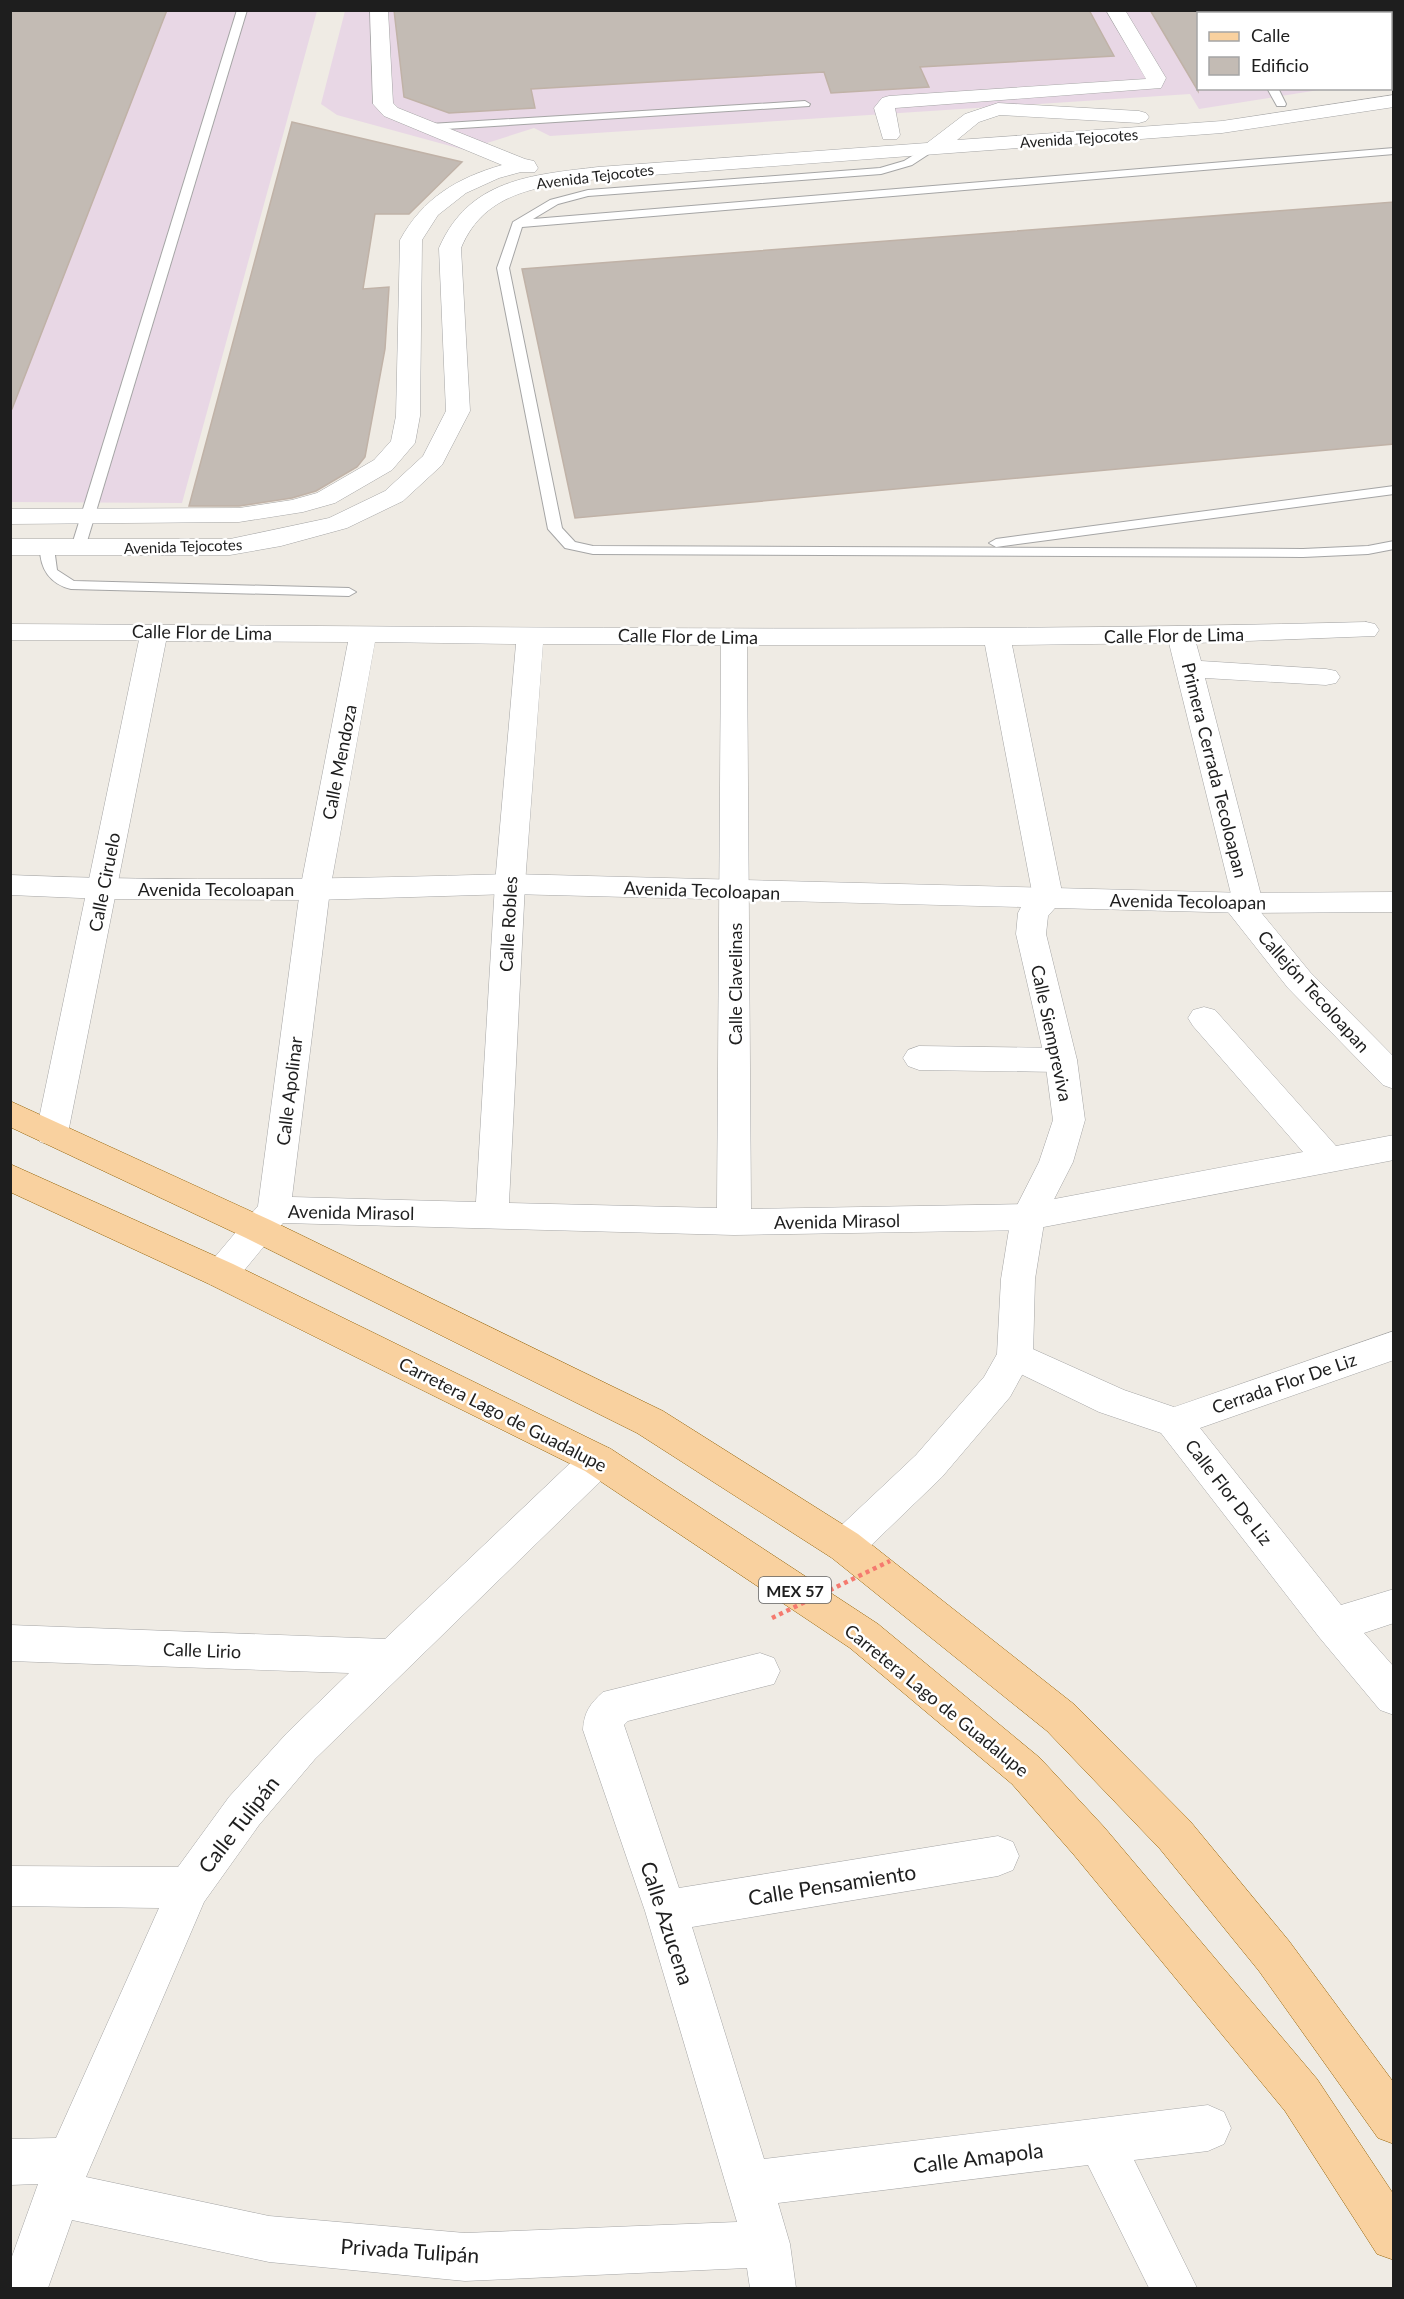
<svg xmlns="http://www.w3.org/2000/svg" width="1404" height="2299" font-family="Lato,sans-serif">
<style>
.industrial{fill:#e8d7e5}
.building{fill:#c3bbb4;stroke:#c0b2a7;stroke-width:1.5}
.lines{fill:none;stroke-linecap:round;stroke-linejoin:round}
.service-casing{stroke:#a5a5a5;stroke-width:2}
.minor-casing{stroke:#a5a5a5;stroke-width:1}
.tertiary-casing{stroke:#a5a5a5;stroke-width:1}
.primary-casing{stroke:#946205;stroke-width:1}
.service{fill:#fff;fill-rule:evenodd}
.minor{fill:#fff;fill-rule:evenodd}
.tertiary{fill:#fff;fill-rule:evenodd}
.primary{fill:#f9d19f;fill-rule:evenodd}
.path-bridge{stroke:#f57a6f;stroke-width:4.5;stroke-dasharray:4 4;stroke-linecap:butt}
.labels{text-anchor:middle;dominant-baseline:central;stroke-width:5;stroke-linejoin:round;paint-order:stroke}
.far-street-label{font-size:15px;fill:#1e1e1e;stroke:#fff}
.shield{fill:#fff;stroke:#626262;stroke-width:1.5}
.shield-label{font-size:16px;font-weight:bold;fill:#1e1e1e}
.street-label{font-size:18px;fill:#1e1e1e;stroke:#fff}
.near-street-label{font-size:21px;fill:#1e1e1e;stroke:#fff}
</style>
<rect width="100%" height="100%" fill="#efebe4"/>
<g class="industrial">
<path d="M1382,10L1384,13L1198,14V88L1325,89L1199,109L1190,94L550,136L534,128L465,150L337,115L321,104L345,11Z"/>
<path d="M11,11H317L182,503L11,502Z"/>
</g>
<g class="building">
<path d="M10,10H167L12,409H10Z"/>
<path d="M394,10H1089L1114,56L920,67L929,87L831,93L824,72L531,89L535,108L449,113L404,97Z"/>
<path d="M1150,10H1198V91Z"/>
<path d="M292,122L462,162L409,214H375L363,289L389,287L385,349L365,457L357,467L316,491L292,498L239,506H189Z"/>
<path d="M1394,202V444L575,518L522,269Z"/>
</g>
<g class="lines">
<defs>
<g id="service">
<path d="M237,10H247L85,548L83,551H73L71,548Z"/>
<rect x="1390" y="62" width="4" height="6"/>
<path d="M1267,88H1278L1286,104L1285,106H1277Z"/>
<path d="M805,101L810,104L809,106L430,130L425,127L430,124Z"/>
<path d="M925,148L935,150L912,165L881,174L588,196L558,204L533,219L1394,148V154L522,227L509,268L562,528L575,542L593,546L1303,549L1368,546L1394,541V549L1368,554L1303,557L593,554L565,548L548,529L497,268L513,222L550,200L588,190L880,168L904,161Z"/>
<path d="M1394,486V494L996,547L989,543L996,539Z"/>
<path d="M47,544L54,548L57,570L74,581L349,588L356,592L349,596L71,589C50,584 40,569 40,548Z"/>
</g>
<g id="minor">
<path d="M370,10H388L393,103L398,108L525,159L534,161L538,168L535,172H521L499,178L466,193L438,215L422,240L420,416L415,443L392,470L335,503L303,512L239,522L10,524V509L239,508L292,500L317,493L374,460L391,441L396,416L400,240C423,198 457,178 502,165L384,116L373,104Z"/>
<path d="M1106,10H1125L1166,78L1161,88L895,108L900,135L897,139H883L874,108L882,98L889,96L1146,79Z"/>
<path d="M1394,95V107L1222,133L598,179C542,186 485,190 461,248L470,411L442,465L403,501L347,528L281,546L230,555H10V539H230L329,518L385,491L423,456L446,411L439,248C469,179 531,175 598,167L927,143L965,114L998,103L1139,111L1146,113L1149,117L1146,121L1139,123L1000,115L979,122L957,140L1222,121Z"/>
<path d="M1366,622L1375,624L1379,630L1375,636L1196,643L1201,661L1326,669L1336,671L1340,677L1336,683L1326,685L1205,678L1263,903L1259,910L1310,972L1394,1057V1089L1383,1085L1288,988L1221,903L1225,896L1231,894L1169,643L1012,645L1063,897L1059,904L1048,907L1037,904L1033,897L985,645H747L751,1209L1028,1204L1303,1152L1193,1026L1188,1018L1193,1010L1204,1007L1215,1010L1336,1146L1394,1135V1160L1028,1230L734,1235L283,1223L233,1284L221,1288L209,1284L204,1274L209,1264L258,1206L300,890L348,642L166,641L68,1133L64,1142L52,1145L40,1142L36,1133L139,640H10V624C463,626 914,634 1366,622ZM375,642L516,644L495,884L476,1202L292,1197L330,890ZM543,644L721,645L717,1208L509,1203L525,884Z"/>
<path d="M919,1046L1061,1048L1072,1052L1077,1060L1072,1068L1061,1072L919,1070L908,1066L903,1058L908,1050Z"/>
<path d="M1394,1331V1360L1200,1428L1341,1605L1394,1589V1623L1364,1633L1394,1667V1715L1380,1710L1319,1637L1161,1433L1099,1412L1002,1365L997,1355L1002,1345L1015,1341L1124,1390L1174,1407Z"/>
<path d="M598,1444L611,1449L616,1460L611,1471L315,1759L259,1825L204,1902L86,2177L269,2216L465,2233L737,2222L645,1911L583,1730C584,1712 590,1704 603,1692L760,1653L774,1658L780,1671L774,1684L628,1721L624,1725L679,1888L998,1836L1013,1842L1019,1856L1013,1870L998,1876L692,1927L764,2159L1208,2105L1224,2112L1231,2128L1224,2144L1208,2151L1134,2160L1197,2288H1149L1088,2165L778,2203L790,2244L796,2288H750L747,2268L465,2281L269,2262L72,2220L48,2288H10V2262L38,2184L10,2185V2139L56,2138L159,1908L10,1906V1866L178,1867L229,1797L287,1733L349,1673L10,1661V1625L385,1639L585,1449Z"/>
</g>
<path id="tertiary" d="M510,874L1248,893L1394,892V912L1248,913L1055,908L1048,916L1046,934L1077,1060L1085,1120L1073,1162L1045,1217L1035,1279L1033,1355L1010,1397L942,1477L858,1558L845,1563L832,1558L826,1546L832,1534L916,1455L984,1377L997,1354L1001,1279L1011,1217L1039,1162L1053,1120L1045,1060L1016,934L1018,913L1021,907L510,894L315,900L104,899L10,895V875C177,882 343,879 510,874Z"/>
<g id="primary">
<path d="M10,1101L270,1220L663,1411L858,1534L1075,1705L1190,1821L1289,1941L1394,2083V2144L1378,2138L1259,1971L1160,1849L1047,1731L832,1558L637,1433L246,1238L10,1127Z"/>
<path d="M10,1164L233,1264L611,1449L878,1624L1040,1758L1104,1827L1317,2079L1394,2195V2260L1377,2254L1285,2111L1074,1855L1012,1784L850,1648L585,1471L209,1284L10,1192Z"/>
</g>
</defs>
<use href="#service" class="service-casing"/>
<use href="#minor" class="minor-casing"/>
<use href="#tertiary" class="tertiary-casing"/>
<use href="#primary" class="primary-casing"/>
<use href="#service" class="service"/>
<use href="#minor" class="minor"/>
<use href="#tertiary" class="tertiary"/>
<use href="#primary" class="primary"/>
<path class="path-bridge" d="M772,1618L890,1561"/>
</g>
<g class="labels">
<g class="far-street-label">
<text transform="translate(1079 138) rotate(-4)">Avenida Tejocotes</text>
<text transform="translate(595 176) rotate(-7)">Avenida Tejocotes</text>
<text transform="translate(183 546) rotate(-2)">Avenida Tejocotes</text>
</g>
<rect class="shield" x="759" y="1577" width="72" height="26" rx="4.5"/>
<g class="shield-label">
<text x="795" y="1590">MEX 57</text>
</g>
<g class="street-label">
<text transform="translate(202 632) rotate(1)">Calle Flor de Lima</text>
<text transform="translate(1174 635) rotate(-1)">Calle Flor de Lima</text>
<text transform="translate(688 636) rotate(1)">Calle Flor de Lima</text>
<text transform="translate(339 762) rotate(-79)">Calle Mendoza</text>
<text transform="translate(1215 770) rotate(76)">Primera Cerrada Tecoloapan</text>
<text transform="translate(104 882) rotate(-79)">Calle Ciruelo</text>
<text x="216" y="889">Avenida Tecoloapan</text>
<text transform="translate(702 890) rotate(2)">Avenida Tecoloapan</text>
<text transform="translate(1188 901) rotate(1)">Avenida Tecoloapan</text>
<text transform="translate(508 924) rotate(-87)">Calle Robles</text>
<text transform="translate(735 984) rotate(-90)">Calle Clavelinas</text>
<text transform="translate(1314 991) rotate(48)">Callejón Tecoloapan</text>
<text transform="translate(1052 1033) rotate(78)">Calle Siempreviva</text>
<text transform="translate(289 1091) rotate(-83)">Calle Apolinar</text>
<text transform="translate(351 1212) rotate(1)">Avenida Mirasol</text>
<text transform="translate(837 1221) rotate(-1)">Avenida Mirasol</text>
<text transform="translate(1284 1383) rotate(-19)">Cerrada Flor De Liz</text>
<text transform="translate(503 1414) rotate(27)">Carretera Lago de Guadalupe</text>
<text transform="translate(1229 1492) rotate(52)">Calle Flor De Liz</text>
<text transform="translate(202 1650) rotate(2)">Calle Lirio</text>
<text transform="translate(937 1700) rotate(39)">Carretera Lago de Guadalupe</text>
</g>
<g class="near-street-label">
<text transform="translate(238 1824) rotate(-52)">Calle Tulipán</text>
<text transform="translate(832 1884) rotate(-9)">Calle Pensamiento</text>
<text transform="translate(668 1923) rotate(72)">Calle Azucena</text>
<text transform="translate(978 2157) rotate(-7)">Calle Amapola</text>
<text transform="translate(410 2250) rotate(4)">Privada Tulipán</text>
</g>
</g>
<rect width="1404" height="2299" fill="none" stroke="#1e1e1e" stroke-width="24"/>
<rect x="1197" y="12" width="195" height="78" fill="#ffffff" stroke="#a5a5a5" stroke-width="1.5"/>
<rect x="1209" y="32" width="30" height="9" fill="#f9d19f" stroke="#a5a5a5" stroke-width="1.5"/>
<text x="1251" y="42" font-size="18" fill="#1e1e1e">Calle</text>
<rect x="1209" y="57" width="30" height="18" fill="#c3bbb4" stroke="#a5a5a5" stroke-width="1.5"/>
<text x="1251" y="72" font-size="18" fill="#1e1e1e">Edificio</text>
</svg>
